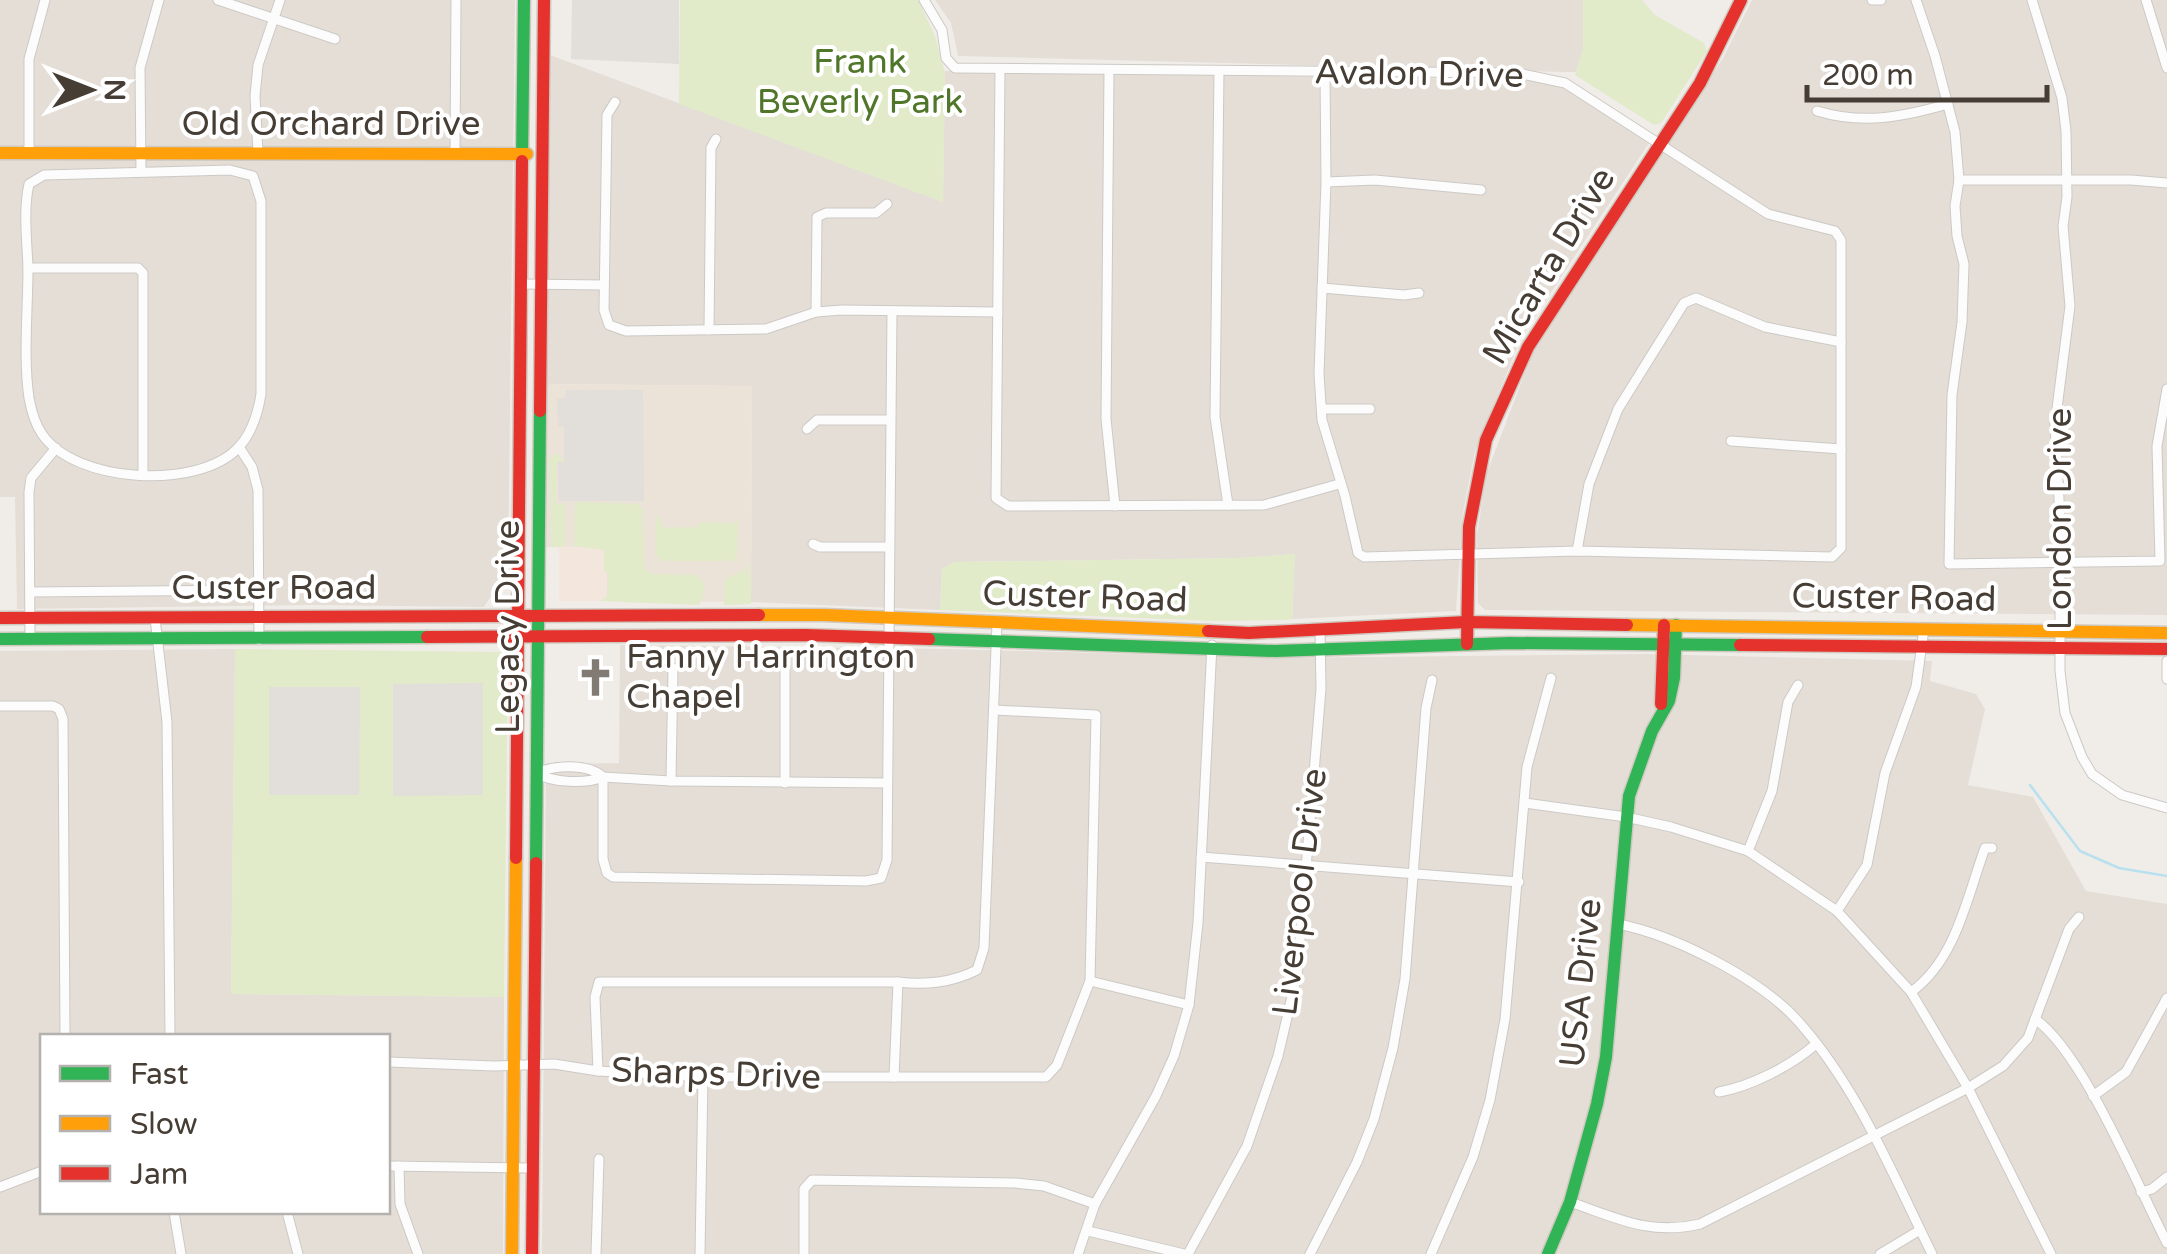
<svg xmlns="http://www.w3.org/2000/svg" width="2167" height="1254" font-family="'Varela Round',sans-serif">
<style>
.residential{fill:#e4ded6;fill-rule:evenodd}
.commercial{fill:#f3e6dc}
.education{fill:#ebe3d8}
.green{fill:#e1eac9}
.parking{fill:#e2deda}
.lines{fill:none;stroke-linecap:round;stroke-linejoin:round}
.stream{stroke:#b9e0ee;stroke-width:2.5}
.street-casing{stroke:#ccc9c5;stroke-width:11}
.fast-casing{stroke:#cfc9c0;stroke-width:15}
.slow-casing{stroke:#cfc9c0;stroke-width:15}
.jam-casing{stroke:#cfc9c0;stroke-width:15}
.street{stroke:#fdfcfc;stroke-width:9}
.fast{stroke:#30b455;stroke-width:12}
.slow{stroke:#ff9f0a;stroke-width:12}
.jam{stroke:#e5322d;stroke-width:12}
.labels{text-anchor:middle;dominant-baseline:central;stroke-width:8;stroke-linejoin:round;paint-order:stroke}
.park-label{font-size:35px;fill:#507729;stroke:#fff}
.street-label{font-size:35px;fill:#463d35;stroke:#fff}
.poi-label{font-size:35px;fill:#463d35;stroke:#fff;text-anchor:start}
</style>
<rect width="100%" height="100%" fill="#f0ede9"/>
<g class="residential">
<path d="M0,0H515L508,569L484,607L309,605L17,609L15,497H0Z"/>
<path d="M935,0H1583V49L1576,72H1563L958,56L951,23Z"/>
<path d="M1752,0H2167V615L1485,610L1478,603L1477,536L1486,475L1537,341L1723,58Z"/>
<path d="M550,55L943,202L945,71L1533,80L1561,85L1649,143L1521,338L1475,451L1463,512L1456,611L1292,619L1295,554L1239,558L954,562L942,569L940,610L751,602L752,386L546,384Z"/>
<path d="M620,645L948,649L1281,658L1648,654L1932,661L1930,681L1976,694L1985,709L1968,785L2033,797L2086,891L2167,904V1254H542L546,764L619,763Z"/>
<path d="M235,649L231,994L504,997L503,1254H0V651ZM42,1036H388V1212H42Z"/>
</g>
<rect class="commercial" x="559" y="547" width="48" height="54"/>
<path class="education" d="M546,384L752,386L751,602L607,601V547H545Z"/>
<g class="green">
<path d="M680,0H918L935,36L945,73L943,202L679,104Z"/>
<path d="M1583,0H1642L1655,15L1704,43L1707,51L1661,123L1654,125L1575,75L1583,49Z"/>
<path d="M559,455L564,462L556,463V504H565V546L552,547L549,460L552,455Z"/>
<path d="M575,502L638,504L643,511L644,569L654,574L699,575L705,588L699,605L600,601L607,597L608,572L604,571V550L574,546Z"/>
<path d="M656,513L664,528L698,527L699,522L734,523L738,519L737,557L732,561H661L656,553Z"/>
<path d="M1295,554L1292,619L1284,620L1215,621L940,610L942,569L954,562L1239,558Z"/>
<path d="M749,565H751V604L724,605L725,579L746,569L749,583Z"/>
<path d="M235,649L508,652L504,997L231,994Z"/>
</g>
<g class="parking">
<path d="M572,0H679V64L571,59Z"/>
<path d="M566,390H643L644,501H559L558,462H564V427L558,426L557,399L565,398Z"/>
<path d="M483,683V795L393,796V684Z"/>
<path d="M269,687H360L359,795H269Z"/>
</g>
<g class="lines">
<path class="stream" d="M2030,785L2080,851L2119,868L2167,876"/>
<defs>
<g id="street">
<path d="M218,0L335,39"/>
<path d="M924,0L942,30L946,58L955,68L1518,73L1565,83L1768,214L1835,231L1841,240V548L1832,557L1577,551L1364,557L1358,553L1345,496L1322,420L1319,374L1326,182L1325,72"/>
<path d="M1872,0H1881"/>
<path d="M1916,0L1935,56L1955,132L1959,180L1955,206L1957,236L1964,264L1962,322L1952,395L1949,564L2160,561L2157,446L2167,389"/>
<path d="M2032,0L2062,98L2066,131L2067,197L2063,226L2070,306L2055,424L2060,518V671L2065,713L2082,757L2092,774L2122,795L2167,808"/>
<path d="M2146,0L2167,68"/>
<path d="M1000,69L996,498L1008,506L1264,505L1339,484"/>
<path d="M1109,70L1106,419L1115,506"/>
<path d="M1219,71L1215,417L1228,505"/>
<path d="M615,102L607,115L604,310L609,325L626,331L766,329L816,312L842,310L998,312"/>
<path d="M1817,111C1863,125 1902,117 1948,104"/>
<path d="M29,153V59L45,0"/>
<path d="M258,153L255,96L258,65L280,0"/>
<path d="M455,154L456,0"/>
<path d="M230,170L253,176L261,201V394C258,413 252,434 237,449C196,490 75,483 42,434C35,424 31,409 29,398C23,356 28,310 28,268C27,241 23,210 29,184L44,175Z"/>
<path d="M141,171L140,68L159,0"/>
<path d="M1959,180H2131L2167,183"/>
<path d="M1326,182L1375,180L1481,190"/>
<path d="M28,268H138L143,273V473"/>
<path d="M521,284L604,285"/>
<path d="M1322,288L1404,295L1419,293"/>
<path d="M816,312L817,217L826,213H876L887,204"/>
<path d="M709,330L711,148L716,139"/>
<path d="M1322,409H1370"/>
<path d="M807,429L817,420H890"/>
<path d="M1731,441L1841,449"/>
<path d="M239,447L252,467L258,490L259,640"/>
<path d="M813,544L820,547H889"/>
<path d="M1577,551L1589,484L1618,409L1684,303L1696,298L1765,327L1841,342"/>
<path d="M30,592L259,590"/>
<path d="M155,618L167,722L170,1036"/>
<path d="M30,639L29,492L31,478L56,448"/>
<path d="M2167,661V679"/>
<path d="M0,706H53L59,709L63,719L65,1036"/>
<path d="M536,773C553,783 585,784 603,777L671,781L887,783"/>
<path d="M536,773C555,765 588,763 603,777"/>
<path d="M603,777V859L607,873L613,877L866,881L881,878L887,860L892,311"/>
<path d="M671,781L673,668"/>
<path d="M785,783V662"/>
<path d="M1525,803L1626,817L1671,827L1748,851L1837,911L1911,992L1968,1088L2051,1254"/>
<path d="M1748,851L1772,791L1788,702L1798,685"/>
<path d="M1201,857L1519,882"/>
<path d="M1837,911L1867,865L1885,773L1916,687L1924,629"/>
<path d="M1618,924C1674,935 1759,978 1798,1021C1858,1088 1893,1175 1932,1254"/>
<path d="M1090,981L1189,1005"/>
<path d="M1911,992C1956,960 1967,897 1985,848H1992"/>
<path d="M2035,1019C2083,1052 2138,1187 2167,1243"/>
<path d="M388,1062L494,1066L554,1064L598,1071L703,1077H1046L1057,1065L1090,981L1096,715L995,710"/>
<path d="M598,1071L595,997L599,982H898C926,985 951,983 977,970L984,948L997,623"/>
<path d="M894,1077L898,982"/>
<path d="M1719,1092C1752,1086 1790,1066 1815,1045"/>
<path d="M2093,1096L2126,1072L2167,998"/>
<path d="M388,1166L532,1168"/>
<path d="M399,1166L400,1204L418,1254"/>
<path d="M0,1187L42,1171"/>
<path d="M2141,1192L2152,1189L2167,1177"/>
<path d="M1570,1202C1617,1218 1650,1236 1700,1224L1968,1088L2003,1066L2028,1038L2069,929L2079,917"/>
<path d="M174,1212L181,1254"/>
<path d="M287,1212L298,1254"/>
<path d="M1088,1231L1184,1254"/>
<path d="M596,1254L599,1159"/>
<path d="M700,1254L703,1077"/>
<path d="M804,1254V1189L812,1180L1015,1183L1044,1186L1095,1204"/>
<path d="M1078,1254L1095,1204L1156,1096L1174,1056L1189,1005L1198,923L1212,645"/>
<path d="M1188,1254L1247,1146L1278,1056L1297,975L1321,689L1320,630"/>
<path d="M1310,1254L1357,1162L1374,1119L1393,1048L1405,979L1426,708L1432,680"/>
<path d="M1431,1254L1473,1157L1490,1100L1505,1019L1527,767L1551,678"/>
<path d="M1880,1254L1920,1230"/>
</g>
<g id="fast">
<path d="M522,161L524,0"/>
<path d="M0,639L427,637"/>
<path d="M929,639L1275,651L1510,643L1740,645"/>
<path d="M536,863L540,411"/>
<path d="M1548,1254L1570,1202L1597,1104L1606,1057L1629,796L1652,731L1669,701L1674,678L1676,625"/>
</g>
<g id="slow">
<path d="M0,153L527,154"/>
<path d="M759,615H824L1208,631"/>
<path d="M1627,625L2167,633"/>
<path d="M512,1254L516,858"/>
</g>
<g id="jam">
<path d="M540,411L544,0"/>
<path d="M0,618L759,615"/>
<path d="M1208,631L1249,633L1466,622L1627,625"/>
<path d="M427,637L806,635L929,639"/>
<path d="M1467,644L1469,527L1486,440L1528,347L1700,83L1741,0"/>
<path d="M1740,645L2167,649"/>
<path d="M1661,704L1664,625"/>
<path d="M516,858L522,161"/>
<path d="M532,1254L536,863"/>
</g>
</defs>
<use href="#street" class="street-casing"/>
<use href="#fast" class="fast-casing"/>
<use href="#slow" class="slow-casing"/>
<use href="#jam" class="jam-casing"/>
<use href="#street" class="street"/>
<use href="#fast" class="fast"/>
<use href="#slow" class="slow"/>
<use href="#jam" class="jam"/>
</g>
<defs>
<symbol id="church-bare" viewBox="-9 -9 18 18"><path d="M-1.2-6h2.4v3.5h3.3v2.4h-3.3V6h-2.4V-.1h-3.3v-2.4h3.3Z" fill="#827b74" stroke="#fff" stroke-width="2.5" paint-order="stroke"/></symbol>
</defs>
<g fill-rule="evenodd">
<use href="#church-bare" x="568" y="650" width="55" height="55"/>
</g>
<g class="labels">
<g class="park-label">
<text x="860" y="62">Frank<tspan x="860" dy="40">Beverly Park</tspan></text>
</g>
<g class="street-label">
<text transform="translate(1419 74) rotate(1)">Avalon Drive</text>
<text x="331" y="124">Old Orchard Drive</text>
<text transform="translate(1549 266) rotate(-59)">Micarta Drive</text>
<text transform="translate(2060 519) rotate(-90)">London Drive</text>
<text x="274" y="588">Custer Road</text>
<text transform="translate(1085 597) rotate(2)">Custer Road</text>
<text transform="translate(1894 598) rotate(1)">Custer Road</text>
<text transform="translate(508 627) rotate(-90)">Legacy Drive</text>
<text transform="translate(1300 892) rotate(-83)">Liverpool Drive</text>
<text transform="translate(1581 983) rotate(-84)">USA Drive</text>
<text transform="translate(716 1074) rotate(2)">Sharps Drive</text>
</g>
<g class="poi-label">
<text x="626" y="657">Fanny Harrington<tspan x="626" dy="40">Chapel</tspan></text>
</g>
</g>
<rect x="40" y="1034" width="350" height="180" fill="#ffffff" stroke="#b5b1ae" stroke-width="2.5"/>
<rect x="60" y="1066" width="50" height="15" fill="#30b455" stroke="#b5b1ae" stroke-width="2.5"/>
<text x="130" y="1084" font-size="30" fill="#463d35">Fast</text>
<rect x="60" y="1116" width="50" height="15" fill="#ff9f0a" stroke="#b5b1ae" stroke-width="2.5"/>
<text x="130" y="1134" font-size="30" fill="#463d35">Slow</text>
<rect x="60" y="1166" width="50" height="15" fill="#e5322d" stroke="#b5b1ae" stroke-width="2.5"/>
<text x="130" y="1184" font-size="30" fill="#463d35">Jam</text>
<g transform="translate(90 90) rotate(90)" stroke="#ffffff" stroke-width="8" paint-order="stroke">
<path d="M0-8L18 38L0 25L-18 38Z" fill="#463d35"/>
<text y="-15" font-size="28" font-weight="bold" text-anchor="middle" fill="#463d35">N</text>
</g>
<path d="M1807 85v15h240v-15" fill="none" stroke="#463d35" stroke-width="5"/>
<text x="1822" y="85" font-size="30" fill="#463d35" stroke="#ffffff" stroke-width="8" paint-order="stroke">200 m</text>
</svg>
